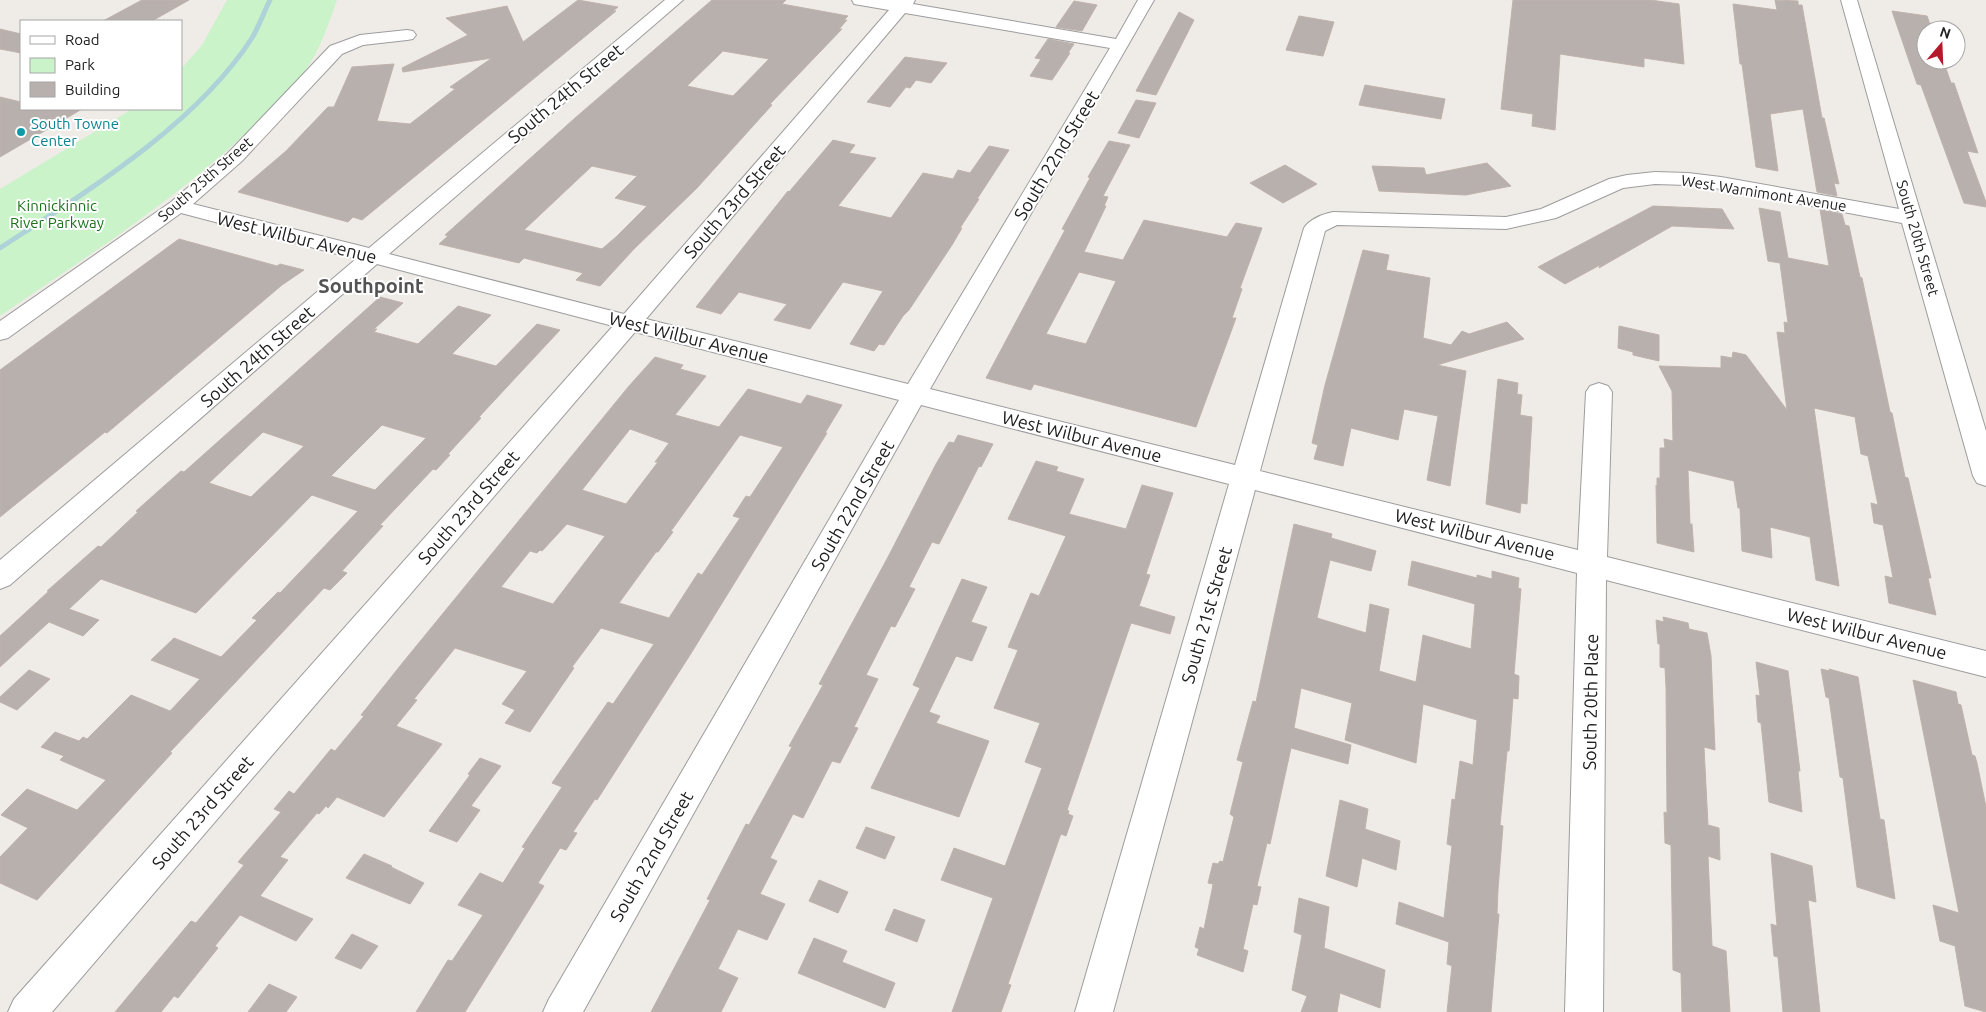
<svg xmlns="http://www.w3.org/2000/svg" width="1986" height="1012" font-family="Ubuntu,sans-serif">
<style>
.park{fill:#cbf3ca}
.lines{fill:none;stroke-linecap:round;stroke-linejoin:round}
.stream{stroke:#add2d7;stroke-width:5}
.building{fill:#b8b0ad;stroke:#bfb2ab;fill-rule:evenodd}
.minor-casing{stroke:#9d9d9d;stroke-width:2}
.minor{fill:#fff;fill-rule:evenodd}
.culture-dot{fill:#0f9aa8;stroke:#fff;stroke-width:2}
.labels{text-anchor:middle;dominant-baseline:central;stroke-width:4;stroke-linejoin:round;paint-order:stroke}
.far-culture-label{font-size:15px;fill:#0d838f;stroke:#fff;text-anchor:start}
.far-street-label{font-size:15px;fill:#202020;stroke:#fff}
.far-park-label{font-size:15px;fill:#1c711a;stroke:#fff}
.street-label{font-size:18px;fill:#202020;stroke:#fff}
.quarter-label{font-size:20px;font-weight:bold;fill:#535353;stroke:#fff}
</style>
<rect width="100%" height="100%" fill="#efebe7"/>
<path class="park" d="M227,0H337C328,25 320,51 304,72C288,95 264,116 244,135C170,204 83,259 0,316V189L132,109H181V69L202,45Z"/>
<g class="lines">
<path class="stream" d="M0,248C86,192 195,126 252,38C259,26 264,12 270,0"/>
</g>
<g class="building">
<path d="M142,0H189L152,21H103Z"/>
<path d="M578,0L618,7L613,11H616L362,220L353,217L348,222L238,192L286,151L328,107H334L352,67L394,64L377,121L410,124L455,89L450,87L492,58L403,72L402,68L468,35L446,18L507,6L523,42Z"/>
<path d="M712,0H786L782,4L848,16L844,20H847L839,29H842L770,104L772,105L697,188L634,249L600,286L576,280L583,273L524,258L519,263L439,244L448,236L445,235L575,118ZM723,51L769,59L733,96L687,86ZM592,166L637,176L615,198L647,206L616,237L602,249L524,230Z"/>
<path d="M1513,0H1650L1679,4L1684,64L1644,58V67L1560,54L1555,130L1532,126L1533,114L1501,109Z"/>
<path d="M1775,0L1798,1V5H1802L1822,118H1824L1839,184L1834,183L1837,196L1817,192L1803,109L1770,114L1778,171L1756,167L1744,79L1742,64H1740L1733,4L1777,10Z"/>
<path d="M1074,1L1097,5L1082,31L1056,27Z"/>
<path d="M1892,11L1927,16L1932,30H1926V60H1943L1951,83H1954L1978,153L1967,151L1986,202V207L1964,203L1921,85L1917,84Z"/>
<path d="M1179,12L1194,20L1156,95L1136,91Z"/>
<path d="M1299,16L1334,22L1323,56L1286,50Z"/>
<path d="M0,29L21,34V53L0,49Z"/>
<path d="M1048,39L1074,44L1068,53H1070L1052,80L1030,76L1041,59L1035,58Z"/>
<path d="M905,57L947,63L931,83L916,80L910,88L906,87L890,107L867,102Z"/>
<path d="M1365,85L1445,99L1441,119L1359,105Z"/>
<path d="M0,97L21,102V109H82L0,157Z"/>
<path d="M1136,100L1156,103L1139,138L1118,133Z"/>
<path d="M833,140L855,145L849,153L876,158L838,206L891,218L923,173L953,179L958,170L970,173L989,146L1009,150L977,199H979L960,228H962L952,245L909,310L903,316L884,345L879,344L874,351L850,344L883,291L843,282L810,329L774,320L787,304L739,292L721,314L696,307L788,191L789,192Z"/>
<path d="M1109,141L1130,145L1103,196L1108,197L1104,206H1106L1084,252L1123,260L1144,220L1227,237L1236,223L1262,228L1240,288L1242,289L1232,318H1236L1196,427L1034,384L1031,390L986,378L1065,230L1062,229L1090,178L1088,177ZM1079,272L1116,281L1086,344L1046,334Z"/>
<path d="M1487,163L1511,186L1466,195L1379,191L1372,166L1424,168L1426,175Z"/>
<path d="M1285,165L1317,184L1283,203L1250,183Z"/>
<path d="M1653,206L1722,209L1734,229L1672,226L1599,268L1600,265L1565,284L1538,267Z"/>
<path d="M1759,208L1780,212L1788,258L1829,266L1820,209L1842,214L1845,225L1849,226L1860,277L1862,278L1890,412L1892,413L1905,477L1908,478L1920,530L1931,578H1928L1936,615L1889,603L1885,576L1893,578L1883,525L1874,523L1871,503L1878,505L1868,456L1861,454L1855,417L1814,408L1839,586L1816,580L1810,537L1770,527L1772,558L1742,551L1740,508H1738L1734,481L1688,470L1690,524H1692L1694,552L1657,543L1656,485L1657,486V478H1660V448H1665L1664,439L1673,441L1672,391L1659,366L1721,368V356L1732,358L1733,352L1746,355L1787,410L1777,332L1785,333L1784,322L1788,323L1780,263L1768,261Z"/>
<path d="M179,239L277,266L280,264L304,270L282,285L107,433L105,432L0,517V370Z"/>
<path d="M1363,250L1389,255L1386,270L1430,278L1423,338L1451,345L1462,331L1469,334L1507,322L1524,339L1437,365L1466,371L1450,486L1427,480L1438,416L1404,409L1398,440L1351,428L1343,466L1314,459L1318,445L1312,443L1325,385Z"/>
<path d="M380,297L403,303L374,329H377L374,332L418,344L458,306L491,315L452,354L496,366L537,324L560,330L479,417L481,418L448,454L450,455L436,470L433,469L380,525L383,526L342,571L347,573L330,590L324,588L170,752L172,753L37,900L0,883V857L28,828L1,815L27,789L77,810L106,780L60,760L64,756L41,747L55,732L79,741L83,737L87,739L131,695L170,711L200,679L151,660L174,638L221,657L257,620L252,618L278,592L280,593L358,511L312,495L196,613L101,579L69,609L99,620L83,636L49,622L0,667V636L49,591H47L98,546L101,547L138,512L136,511L155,494L181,471L184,472ZM382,425L426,438L375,490L331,476ZM263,432L304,446L251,497L209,483Z"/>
<path d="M1619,326L1659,335V361L1633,355V352L1618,348Z"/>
<path d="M655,357L683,365L680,369L706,376L675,415L719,427L748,389L801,404L807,395L842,405L825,433H827L690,655L597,800L595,799L573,832L577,833L566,850L560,848L538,883L544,886L465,1012H416L448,960L452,961L483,915L458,905L480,873L503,883L525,848L522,847L562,787L552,783L608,702L613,704L654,644L601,628L572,667L574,668L530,732L505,723L515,710L502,704L527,671L455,648L414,699L417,700L396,726L442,744L384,817L337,797L328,808L326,806L319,814L317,813L280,857L288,860L260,896L313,919L296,941L240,915L215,946L218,948L178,998L174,996L161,1012H115L191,921L196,923L225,888L244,865L238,862L281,812L274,809L289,791L294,794L331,749L335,751L364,716L361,715L404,661L629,386ZM630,429L669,443L655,462H658L626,504L582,490ZM740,435L783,447L750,497L746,496L733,516L740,518L702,575L698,573L669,618L619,603L656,552H658L673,532L671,531ZM567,524L605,536L553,604L501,587L530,551L537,553L540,550L542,551Z"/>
<path d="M1498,379L1518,383L1517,394L1522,395L1520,415L1532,417L1527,504L1521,503L1520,513L1486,504Z"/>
<path d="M958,435L993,444L981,467L979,466L939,544L932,542L909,587L915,589L895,627L891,626L866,675L878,679L854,727L858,728L840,763L832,761L803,818L793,814L770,858L777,861L760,894L785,904L767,940L738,929L718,969L738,978L721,1012H651L710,900L707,899L746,824L749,825L792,747L789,746L823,685L819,684L888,557L936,464L949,442L954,443Z"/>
<path d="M1036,461L1058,467L1056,471L1084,479L1069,514L1122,528L1126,529L1142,485L1173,493L1146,574L1150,575L1139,606L1175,617L1170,634L1131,623L1067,810L1069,811L1068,814L1073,816L1066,836L1061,834L1059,839L1008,984L1011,985L1001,1012H952L993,898L941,880L954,848L1005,866L1042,768L1025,762L1040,723L994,708L1018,650L1008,647L1031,593L1039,596L1066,536L1008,519Z"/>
<path d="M1294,524L1332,534L1331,538L1376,551L1371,571L1330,560L1317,618L1366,633L1370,604L1389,609L1379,671L1416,682L1423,635L1471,649L1475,604L1408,585L1412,561L1477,578V575L1492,579V571L1519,578L1518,588L1521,589L1514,674L1519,676L1518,699L1513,698L1509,751H1507L1500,825L1503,826L1498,889L1497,914H1499L1491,1012H1447L1452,966L1447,964L1449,942L1396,924L1399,902L1444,918L1452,846L1447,844L1452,799L1455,800L1460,761L1473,765L1477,720L1423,704L1416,763L1345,740L1352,703L1301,688L1294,728L1351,745L1348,764L1291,748L1270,844L1267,843L1257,886L1261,887L1257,905L1253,904L1243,949L1248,951L1243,972L1197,955L1199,949L1195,947L1200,927L1204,929L1212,890L1213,884L1208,883L1213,863L1218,864L1220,861L1223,862L1234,817L1230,814L1243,762L1237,760L1253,701L1256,702Z"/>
<path d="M962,579L987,587L971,622L987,627L972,661L956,656L929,712L940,716L936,723L989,741L959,817L871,788L920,688L913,685Z"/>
<path d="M1663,617L1688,623L1689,629L1707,633L1711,656L1715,750L1704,747L1708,825L1719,828L1720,860L1708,856L1712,946L1726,951L1730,1012H1682L1681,973L1673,970L1671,845L1665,843L1664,812L1667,813L1666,687L1665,668L1660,667V644H1658L1656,620L1664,622Z"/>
<path d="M1756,662L1788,671L1800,771H1798L1802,812L1769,802L1761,723L1758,722L1756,695L1760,696Z"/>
<path d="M1821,669L1830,671L1829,669L1858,677L1880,819L1884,820L1895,899L1857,887L1843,778L1840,777L1829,698L1826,697Z"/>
<path d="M29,670L50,679L17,710L0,702V697Z"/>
<path d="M1913,680L1956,692L1958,704L1961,705L1972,755L1975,756L1977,763L1986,807V1012L1965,1006L1955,946L1940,941L1933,905L1959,913Z"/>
<path d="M480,758L501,766L471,806L480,810L457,842L429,831L470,775L468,774Z"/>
<path d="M1340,800L1368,809L1365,829L1400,841L1396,870L1362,858L1357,887L1326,876Z"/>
<path d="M866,827L895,837L885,859L856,848Z"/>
<path d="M1771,853L1812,866L1816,902L1808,900L1820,1012H1783L1778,957L1774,956L1771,924L1777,926Z"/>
<path d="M364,854L392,866L391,867L424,883L410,904L346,878Z"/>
<path d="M819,880L848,892L838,913L809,901Z"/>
<path d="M1299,898L1329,907L1324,948L1385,970L1380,1008L1340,993L1337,1012H1301L1307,996L1292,990L1302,935L1294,932Z"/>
<path d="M894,909L925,920L917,942L885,930Z"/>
<path d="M352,934L378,946L361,969L335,958Z"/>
<path d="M814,938L847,951L842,962L895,983L885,1008L798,973Z"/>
<path d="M269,984L297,997L286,1012H248Z"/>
</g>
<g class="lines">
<defs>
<path id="minor" d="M665,0H683L389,254L624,314L889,10L854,4L852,0H915L913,4L1116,39L1138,0H1154L930,389L1235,465L1304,228C1310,219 1323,214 1333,212L1506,217L1541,209L1609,179L1627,175L1655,172L1688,173L1721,177L1899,209L1841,0H1857L1986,431V486L1977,483L1973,476L1902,223L1721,189L1688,185L1655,184L1623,188L1556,218L1506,229L1337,225L1325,231L1260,471L1578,550L1586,392L1590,386L1599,383L1608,386L1612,392L1607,557L1986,651V677L1606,580L1603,1012H1565L1577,573L1255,490L1113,1012H1075L1229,484L921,405L583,1012H543L549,999L899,400L635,332L52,1012H8L14,999L613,326L377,264L10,585L0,589V560L356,259L181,213L8,338L0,340V321L171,202L228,153L330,46L360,35L407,30L413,31L416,35L413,39L407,40L363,45L342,54L242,161L193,204L369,248ZM905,13L1110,48L908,384L646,319Z"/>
</defs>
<use href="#minor" class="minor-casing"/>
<use href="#minor" class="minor"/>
</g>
<circle class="culture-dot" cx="21" cy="132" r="5"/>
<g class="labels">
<g class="far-culture-label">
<text x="31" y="123">South Towne<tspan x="31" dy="17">Center</tspan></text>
</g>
<g class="far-street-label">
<text transform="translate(205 179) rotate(-41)">South 25th Street</text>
<text transform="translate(1764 193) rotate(9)">West Warnimont Avenue</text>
<text transform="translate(1918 238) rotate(74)">South 20th Street</text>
</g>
<g class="far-park-label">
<text x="57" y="205">Kinnickinnic<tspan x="57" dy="17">River Parkway</tspan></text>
</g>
<g class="street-label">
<text transform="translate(565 93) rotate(-40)">South 24th Street</text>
<text transform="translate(1056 155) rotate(-59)">South 22nd Street</text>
<text transform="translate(734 201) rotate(-49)">South 23rd Street</text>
<text transform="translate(297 237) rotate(14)">West Wilbur Avenue</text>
<text transform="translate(689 337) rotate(14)">West Wilbur Avenue</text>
<text transform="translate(257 356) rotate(-41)">South 24th Street</text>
<text transform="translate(1082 436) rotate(14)">West Wilbur Avenue</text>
<text transform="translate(852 505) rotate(-60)">South 22nd Street</text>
<text transform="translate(468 507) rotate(-49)">South 23rd Street</text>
<text transform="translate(1475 534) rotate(14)">West Wilbur Avenue</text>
<text transform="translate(1206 615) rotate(-74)">South 21st Street</text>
<text transform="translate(1867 633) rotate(14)">West Wilbur Avenue</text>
<text transform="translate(1590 702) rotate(-89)">South 20th Place</text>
<text transform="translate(202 812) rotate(-49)">South 23rd Street</text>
<text transform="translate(651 856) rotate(-60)">South 22nd Street</text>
</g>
<g class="quarter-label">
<text x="371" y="285">Southpoint</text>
</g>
</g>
<rect x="20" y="20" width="162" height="90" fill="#ffffff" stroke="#a6a6a6"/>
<rect x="30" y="36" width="25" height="8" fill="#ffffff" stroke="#a6a6a6"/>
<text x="65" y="45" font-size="15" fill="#202020">Road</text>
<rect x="30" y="58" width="25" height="15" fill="#cbf3ca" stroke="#a6a6a6"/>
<text x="65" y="70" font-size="15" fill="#202020">Park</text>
<rect x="30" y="82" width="25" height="15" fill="#b8b0ad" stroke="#a6a6a6"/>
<text x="65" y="95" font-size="15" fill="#202020">Building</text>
<g transform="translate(1941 45) rotate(19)"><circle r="24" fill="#ffffff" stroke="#a6a6a6"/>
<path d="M0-4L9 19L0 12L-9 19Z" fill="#b6192b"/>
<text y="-8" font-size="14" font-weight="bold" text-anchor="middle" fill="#202020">N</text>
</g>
</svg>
